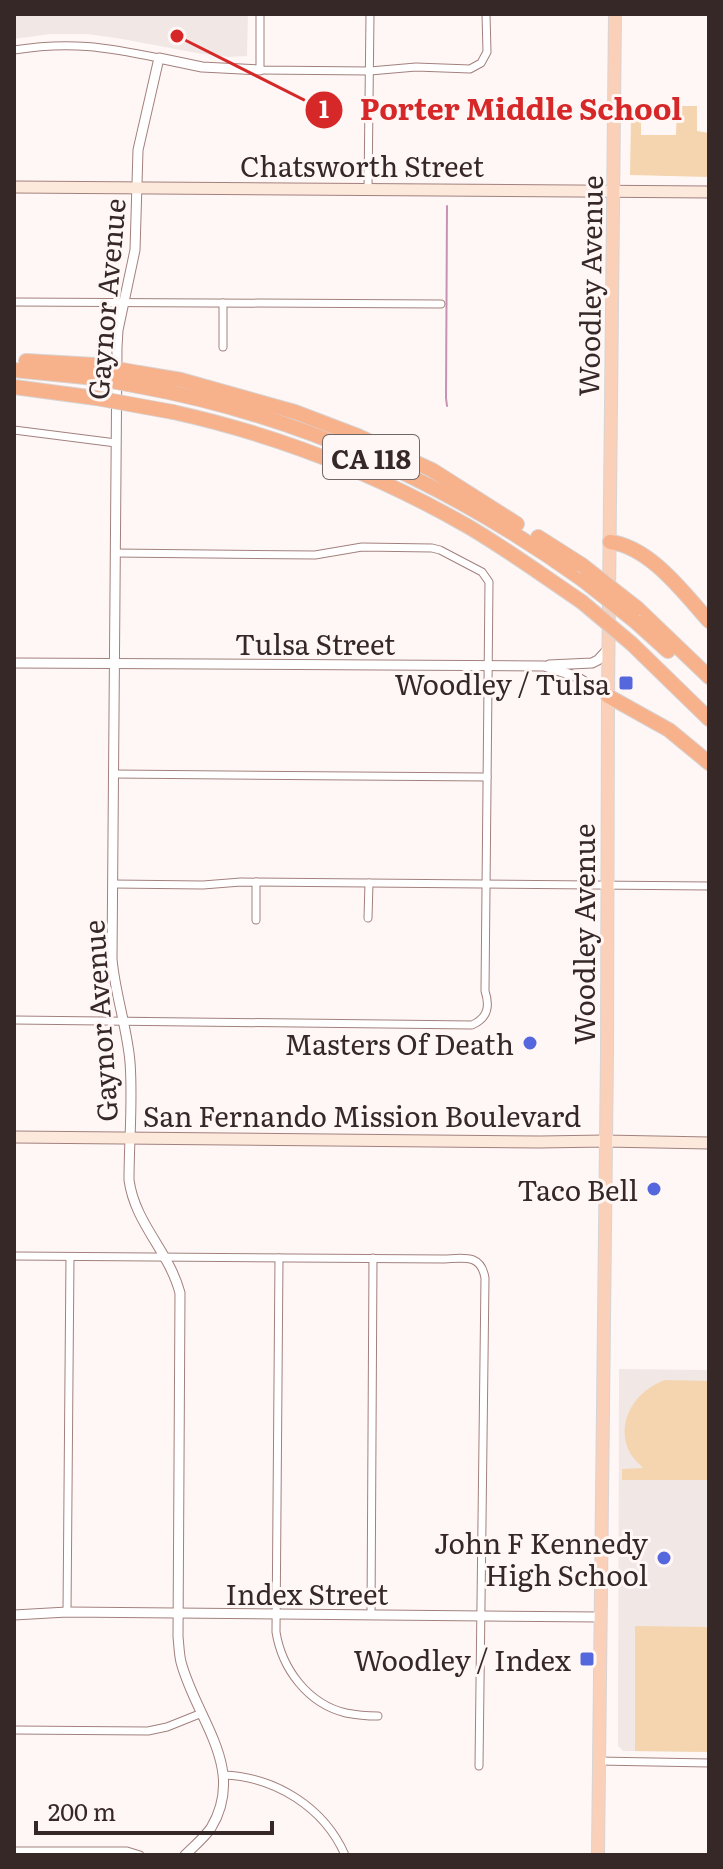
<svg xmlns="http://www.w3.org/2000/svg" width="723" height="1869" font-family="Literata,serif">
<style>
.built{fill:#f1e8e6}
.green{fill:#f4d5af}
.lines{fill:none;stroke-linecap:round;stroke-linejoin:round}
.stream{stroke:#c693b3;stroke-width:2}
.minor-casing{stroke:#a2817d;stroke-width:9}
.tertiary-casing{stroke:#a2817d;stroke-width:11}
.secondary-casing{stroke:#a2817d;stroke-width:13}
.primary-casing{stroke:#d7d4d4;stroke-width:14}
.motorway-casing{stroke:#d7d4d4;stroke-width:16}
.minor{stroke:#fff;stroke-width:7}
.tertiary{stroke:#fff;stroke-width:9}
.secondary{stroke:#fde8dc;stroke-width:11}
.primary{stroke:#fad0b9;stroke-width:12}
.motorway{stroke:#f7b18b;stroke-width:14}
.motorway-bridge-casing{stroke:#d7d4d4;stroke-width:16;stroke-linecap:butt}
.motorway-bridge{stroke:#f7b18b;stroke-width:14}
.poi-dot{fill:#5567dd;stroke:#fff7f6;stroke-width:3}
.labels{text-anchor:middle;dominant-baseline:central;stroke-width:6;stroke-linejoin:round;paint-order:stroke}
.shield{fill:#fff7f6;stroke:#726665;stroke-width:2}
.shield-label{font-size:26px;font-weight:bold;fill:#362827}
.street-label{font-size:28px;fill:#362827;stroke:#fff7f6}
.poi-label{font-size:28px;fill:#362827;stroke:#fff7f6;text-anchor:end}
.leader{fill:none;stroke:#d62828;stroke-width:3}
.callout-dot{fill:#d62828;stroke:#fff7f6;stroke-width:3}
.mark-label{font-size:24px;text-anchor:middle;font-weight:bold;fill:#fff}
.callout-label{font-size:30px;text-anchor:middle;font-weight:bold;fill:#d62828;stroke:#fff7f6;stroke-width:6;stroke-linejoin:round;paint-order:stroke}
</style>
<rect width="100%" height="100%" fill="#fff7f6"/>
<g class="built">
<path d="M14,14H248L247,56L229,57L202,54L122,39L87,34H50L14,39Z"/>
<path d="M619,1369L709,1370V1752L623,1751L618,1746Z"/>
</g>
<g class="green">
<path d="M677,106H697V131L709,133V177L630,175L631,117L641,116V135H676Z"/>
<path d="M665,1380L709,1381V1480H622V1469L643,1468C638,1463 633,1458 630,1453C614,1422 636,1390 665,1380Z"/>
<path d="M635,1626L709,1627V1752L635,1751Z"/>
</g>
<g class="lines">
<path class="stream" d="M447,406L446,398L447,206"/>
<defs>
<g id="minor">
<path d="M260,14V70L370,71L416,67L470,69L481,63L487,52L486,14"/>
<path d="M14,50C70,41 105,47 159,58"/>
<path d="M368,189L370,14"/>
<path d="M14,302L441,304"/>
<path d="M223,303V347"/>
<path d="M14,430L116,443"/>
<path d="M114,774L487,777"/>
<path d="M113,884L203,885L241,882L709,886"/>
<path d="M368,918L369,883"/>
<path d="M256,920V882"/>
<path d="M14,1020L472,1025C488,1018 490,1006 485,991L489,582L482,572L440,550L432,548L362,547L315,555L115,553"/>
<path d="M14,1256L445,1259C464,1258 481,1254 485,1278L479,1766"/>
<path d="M279,1258L276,1632C282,1669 308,1704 346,1713C356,1715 367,1716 378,1716"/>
<path d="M67,1612L70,1257"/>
<path d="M371,1615L373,1258"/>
<path d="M14,1730L148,1731L167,1727L202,1713"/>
<path d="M598,1761L709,1763"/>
<path d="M224,1775C275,1777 324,1807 345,1855"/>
<path d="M14,1851H127L140,1855"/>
</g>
<g id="tertiary">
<path d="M14,663L544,666L575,676L608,696"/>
<path d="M549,665L592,663L598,660L608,649"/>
<path d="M14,1615L67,1612L600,1617"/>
<path d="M185,1855C194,1846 204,1838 211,1828C247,1768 196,1719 181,1662C179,1654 179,1645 178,1637L180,1293C169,1251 135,1224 129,1180C129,1141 133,1101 130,1062C127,1027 115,994 112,959L117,347L118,330L135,250L138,150L159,58L202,67L260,70"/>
</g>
<g id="secondary">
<path d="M14,187L709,192"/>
<path d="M14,1137L540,1142L605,1141L709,1143"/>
</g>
<path id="primary" d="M598,1855L607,1053L608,696L615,14"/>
<g id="motorway">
<path d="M26,361L95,365"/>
<path d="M14,370L95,378"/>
<path d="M139,373L181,380L295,412L358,436L432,470L517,524"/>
<path d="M138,386C302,416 447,483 583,580"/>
<path d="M14,387L96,398"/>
<path d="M173,412C277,435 377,474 469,527C508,550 545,577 582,602"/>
<path d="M538,537L582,565"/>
<path d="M610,542C650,547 683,592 709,621"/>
<path d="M637,608L709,677"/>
<path d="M636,622L668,651"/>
<path d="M632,644L709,719"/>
<path d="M608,696L669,730L709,763"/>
</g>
</defs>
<use href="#minor" class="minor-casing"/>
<use href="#tertiary" class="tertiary-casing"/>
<use href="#secondary" class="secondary-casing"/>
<use href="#primary" class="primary-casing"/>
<use href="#motorway" class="motorway-casing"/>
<use href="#minor" class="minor"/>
<use href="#tertiary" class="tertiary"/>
<use href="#secondary" class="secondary"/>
<use href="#primary" class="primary"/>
<use href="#motorway" class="motorway"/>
<defs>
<g id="motorway-bridge">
<path d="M95,365L139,373"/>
<path d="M95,378L138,386"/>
<path d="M96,398L173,412"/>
<path d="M582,565L637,608"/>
<path d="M583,580L636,622"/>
<path d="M582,602L632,644"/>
</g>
</defs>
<use href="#motorway-bridge" class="motorway-bridge-casing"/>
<use href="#motorway-bridge" class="motorway-bridge"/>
</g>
<g class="poi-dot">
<rect x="618" y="675" width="16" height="16" rx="4"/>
<circle cx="530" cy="1043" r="8"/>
<circle cx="654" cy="1189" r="8"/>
<circle cx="664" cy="1558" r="8"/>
<rect x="579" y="1651" width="16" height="16" rx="4"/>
</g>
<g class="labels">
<rect class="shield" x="323" y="435" width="96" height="44" rx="6"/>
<g class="shield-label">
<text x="371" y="457">CA 118</text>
</g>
<g class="street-label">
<text x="362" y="165">Chatsworth Street</text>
<text transform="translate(589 286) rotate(-89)">Woodley Avenue</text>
<text transform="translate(105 299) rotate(-85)">Gaynor Avenue</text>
<text x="315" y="643">Tulsa Street</text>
<text transform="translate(583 934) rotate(-90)">Woodley Avenue</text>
<text transform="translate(99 1021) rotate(-94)">Gaynor Avenue</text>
<text x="362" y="1115">San Fernando Mission Boulevard</text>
<text x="307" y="1593">Index Street</text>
</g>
<g class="poi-label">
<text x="610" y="683">Woodley / Tulsa</text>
<text x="514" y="1043">Masters Of Death</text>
<text x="638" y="1189">Taco Bell</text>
<text x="648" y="1542">John F Kennedy<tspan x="648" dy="32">High School</tspan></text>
<text x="571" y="1659">Woodley / Index</text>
</g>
</g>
<path class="leader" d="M177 36L324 110"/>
<g class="callout-dot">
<circle cx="177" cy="36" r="8"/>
<circle cx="324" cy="110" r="20"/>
</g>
<g class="mark-label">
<text x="324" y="118">1</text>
</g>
<g class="callout-label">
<text x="521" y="120">Porter Middle School</text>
</g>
<rect width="723" height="1869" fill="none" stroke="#362827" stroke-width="32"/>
<path d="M36 1821v12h236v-12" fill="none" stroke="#362827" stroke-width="4"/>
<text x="48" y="1821" font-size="24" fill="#362827" stroke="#fff7f6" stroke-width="6" paint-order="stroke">200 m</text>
</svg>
